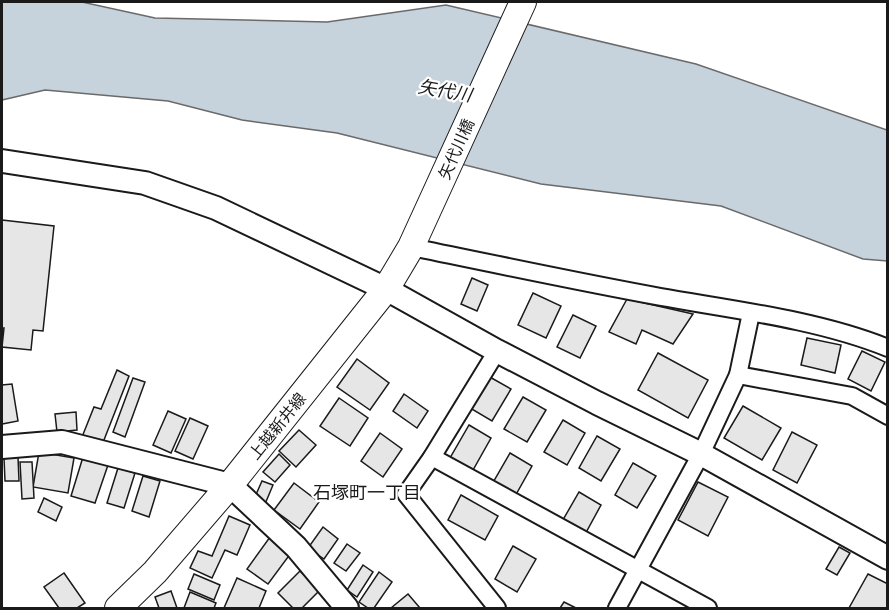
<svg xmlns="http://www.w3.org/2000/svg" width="889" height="610" font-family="Ubuntu,'Noto Sans JP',sans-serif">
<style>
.water{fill:#c6d2dc;stroke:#6a6a6a;stroke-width:1.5}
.building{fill:#e6e6e6;stroke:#1a1a1a;stroke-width:1.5}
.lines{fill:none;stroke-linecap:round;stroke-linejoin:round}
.street-casing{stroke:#1a1a1a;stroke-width:20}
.secondary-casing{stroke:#1a1a1a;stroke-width:26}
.primary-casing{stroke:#1a1a1a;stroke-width:28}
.street{stroke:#fff;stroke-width:16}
.secondary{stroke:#fff;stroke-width:22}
.primary{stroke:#fff;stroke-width:26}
.labels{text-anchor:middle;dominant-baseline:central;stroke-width:4.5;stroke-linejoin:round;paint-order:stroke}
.street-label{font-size:16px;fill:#1a1a1a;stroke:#fff}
.water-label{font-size:18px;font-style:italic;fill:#1a1a1a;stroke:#fff}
.neighbourhood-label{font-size:18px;fill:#1a1a1a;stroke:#fff}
</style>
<rect width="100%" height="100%" fill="#fff"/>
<path class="water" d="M2,2H82L155,18L327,22L446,5L696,64L887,130V261L863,259L721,206L541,184L337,133L242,120L168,101L45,90L2,100Z"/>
<g class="building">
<path d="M2,220L54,226L43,331L33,330L31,350L2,347L4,328H2Z"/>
<path d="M472,278L488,285L477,311L461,304Z"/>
<path d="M533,293L561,306L546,338L518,325Z"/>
<path d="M627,299L693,314L673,344L642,330L636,344L609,332Z"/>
<path d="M573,315L596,326L580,358L557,347Z"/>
<path d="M807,338L841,345L835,373L801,365Z"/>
<path d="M862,351L885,362L871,391L848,379Z"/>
<path d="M658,353L708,380L688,418L638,390Z"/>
<path d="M357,359L389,383L370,410L337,387Z"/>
<path d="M117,370L129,376L102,445L82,437L94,407L101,409Z"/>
<path d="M488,376L511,389L492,421L470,408Z"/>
<path d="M133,378L145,382L125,437L113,432Z"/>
<path d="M12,384L18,421L2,424V385Z"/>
<path d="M404,394L428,411L417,428L393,411Z"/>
<path d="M523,397L546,410L527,442L504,429Z"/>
<path d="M339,398L368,418L350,446L320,426Z"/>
<path d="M743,406L781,428L762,460L724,438Z"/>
<path d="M168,411L186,419L171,453L153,445Z"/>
<path d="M76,412L77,430L57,432L55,414Z"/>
<path d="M190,418L208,426L193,459L175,451Z"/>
<path d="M563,420L585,433L567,465L544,452Z"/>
<path d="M469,425L491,438L473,470L450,458Z"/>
<path d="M299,430L316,445L296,467L279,451Z"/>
<path d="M792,432L817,445L797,483L773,470Z"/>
<path d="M380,433L402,449L383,477L361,461Z"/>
<path d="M597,436L620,449L601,481L579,468Z"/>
<path d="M39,452L74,458L68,493L33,487Z"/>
<path d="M510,453L532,466L514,498L491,486Z"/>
<path d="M279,454L290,465L275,482L263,472Z"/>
<path d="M18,457L19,481H5L4,458Z"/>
<path d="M83,457L108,465L95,503L71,496Z"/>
<path d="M20,462H32L34,498L22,499Z"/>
<path d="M633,463L656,476L637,508L615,495Z"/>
<path d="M118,468L135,473L124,508L107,503Z"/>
<path d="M143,476L160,481L149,517L132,511Z"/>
<path d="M262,481L273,485L265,504L254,499Z"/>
<path d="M698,482L728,497L708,536L678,520Z"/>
<path d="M294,483L319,502L300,529L274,510Z"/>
<path d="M579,492L601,505L583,538L560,525Z"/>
<path d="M461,495L498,516L485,540L448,520Z"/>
<path d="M44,498L62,507L56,521L38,512Z"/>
<path d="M229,516L250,525L237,555L225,550L212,578L190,568L198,551L212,556Z"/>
<path d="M323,527L338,539L324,559L308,548Z"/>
<path d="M270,537L291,553L268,584L247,569Z"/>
<path d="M347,544L360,553L346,571L334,563Z"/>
<path d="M513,546L536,559L517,592L495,579Z"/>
<path d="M839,547L850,553L837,575L826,569Z"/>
<path d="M363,565L373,572L357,597L347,590Z"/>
<path d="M300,571L320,590L302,608H293L278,593Z"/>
<path d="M379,572L392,582L374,608H368L359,602Z"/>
<path d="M64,573L85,603L77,608H59L44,587Z"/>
<path d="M194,574L220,585L214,600L188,589Z"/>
<path d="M868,574L888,584V608H849Z"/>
<path d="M237,578L266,591L259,608H224Z"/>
<path d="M171,591L177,608H159L155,597Z"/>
<path d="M190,592L216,603L214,608H184Z"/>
<path d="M408,594L420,608H391Z"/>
<path d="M564,602L576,608H560Z"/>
</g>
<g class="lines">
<defs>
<g id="street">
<path d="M411,247C495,264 578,282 661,297C735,310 819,320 888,348"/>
<path d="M738,375L852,396L888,416"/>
<path d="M432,457L708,608"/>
<path d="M497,608L406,494L432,457L497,351"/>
<path d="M617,608L701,454L738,375L751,313"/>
</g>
<g id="secondary">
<path d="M2,161L145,183L216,208L386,289L497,351L597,403L701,454L888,558"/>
<path d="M2,447L62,442L230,485L296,547L347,608"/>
</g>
<path id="primary" d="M118,608L155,572L230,485L386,289L411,247L523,2"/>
</defs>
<use href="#street" class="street-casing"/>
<use href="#secondary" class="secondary-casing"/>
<use href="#primary" class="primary-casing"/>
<use href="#street" class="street"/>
<use href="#secondary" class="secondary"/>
<use href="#primary" class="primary"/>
</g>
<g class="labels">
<g class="street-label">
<text transform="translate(456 149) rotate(-66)">矢代川橋</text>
<text transform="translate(277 426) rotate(-51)">上越新井線</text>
</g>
<g class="water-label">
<text transform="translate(445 90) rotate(10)">矢代川</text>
</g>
<g class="neighbourhood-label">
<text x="367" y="492">石塚町一丁目</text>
</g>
</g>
<rect width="889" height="610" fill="none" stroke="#1a1a1a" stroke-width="6"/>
</svg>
